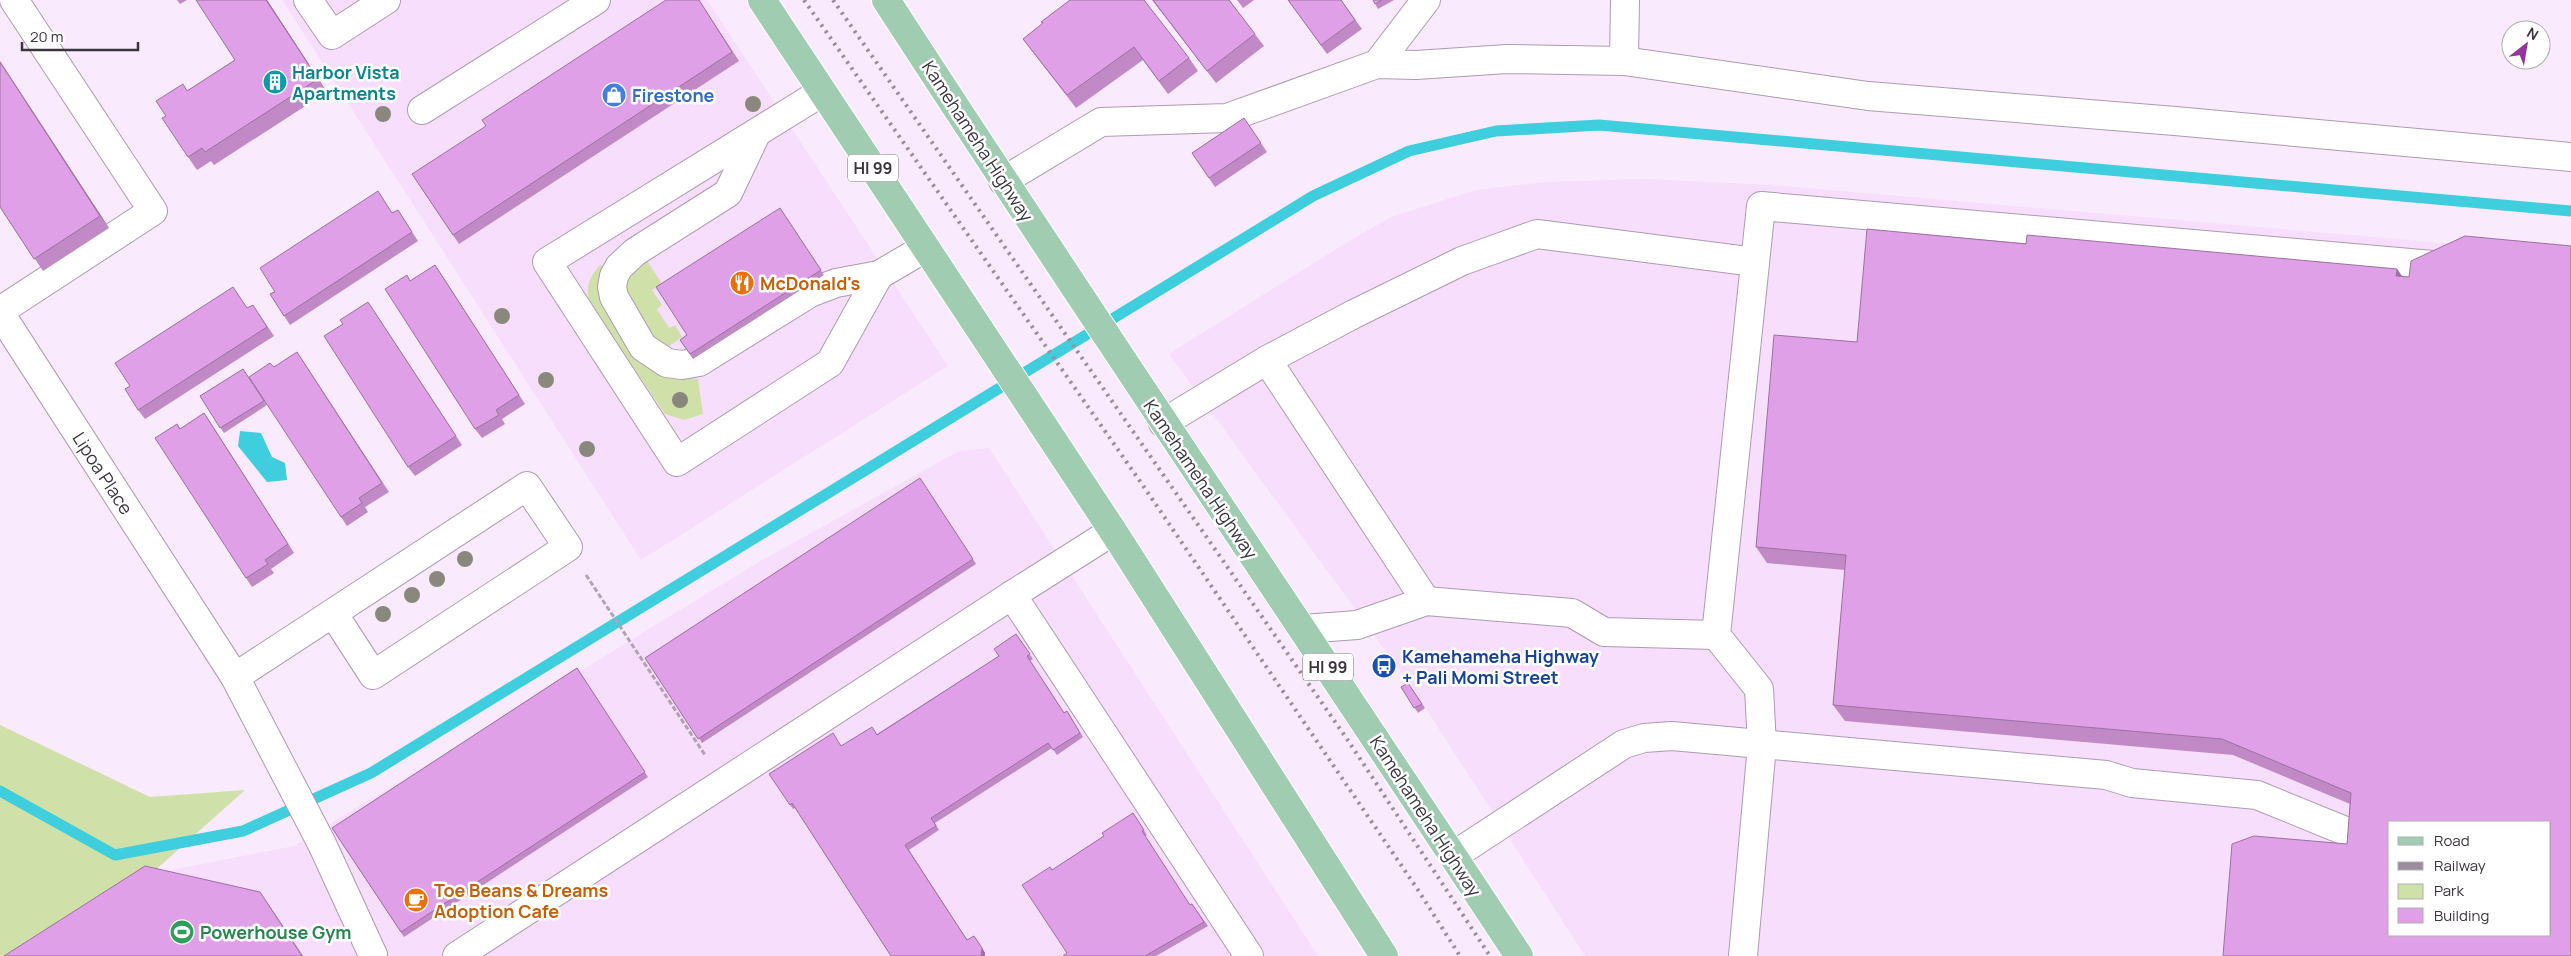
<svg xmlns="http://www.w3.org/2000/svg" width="2571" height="956" font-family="Manrope,sans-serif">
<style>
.built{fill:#f7defc;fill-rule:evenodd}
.green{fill:#cfe1a8}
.water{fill:#3ecedd}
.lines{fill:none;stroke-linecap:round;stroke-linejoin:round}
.stream{stroke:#3ecedd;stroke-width:11}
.minor-casing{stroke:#ad9bb1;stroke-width:30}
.major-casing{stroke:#fff;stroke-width:30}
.path{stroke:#b0a3b2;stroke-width:3;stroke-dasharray:5 2.5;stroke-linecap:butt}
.minor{stroke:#fff;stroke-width:28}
.major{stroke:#a0cdb1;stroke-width:28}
.rail{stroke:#9a8e9c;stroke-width:4;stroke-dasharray:2.5 5;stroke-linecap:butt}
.tree{fill:#8a887c}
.wall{fill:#c18ac7}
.shaded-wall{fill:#9d70a2}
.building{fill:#e0a0e7;stroke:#9d70a2;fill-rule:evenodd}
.labels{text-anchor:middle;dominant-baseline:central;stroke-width:5;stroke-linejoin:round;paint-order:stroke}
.shield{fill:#fff;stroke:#767177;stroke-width:1}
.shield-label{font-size:16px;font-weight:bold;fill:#3b343d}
.culture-label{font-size:18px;font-weight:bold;fill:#0d838f;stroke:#fff;text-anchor:start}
.shop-label{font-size:18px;font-weight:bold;fill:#366cbe;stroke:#fff;text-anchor:start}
.street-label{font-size:18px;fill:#3b343d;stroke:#fff}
.food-label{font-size:18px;font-weight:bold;fill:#c56008;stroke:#fff;text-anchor:start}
.transit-label{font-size:18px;font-weight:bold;fill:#164399;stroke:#fff;text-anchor:start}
.leisure-label{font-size:18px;font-weight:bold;fill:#27864d;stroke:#fff;text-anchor:start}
</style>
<rect width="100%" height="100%" fill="#faeafd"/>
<g class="built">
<path d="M282,0H707L948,366L641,560Z"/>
<path d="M1645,179L1772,185L2571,254V956H1585L1412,687L1169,354L1349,241L1391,217L1476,190L1545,182ZM2390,822H2550V935H2390Z"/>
<path d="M989,448L1318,956H27L151,874L294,846L757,563L959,451Z"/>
</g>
<g class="green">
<path d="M644,256L662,284L652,290L662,305L657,309L669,328L675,325L682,337L664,350L658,346L625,296L627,272Z"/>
<path d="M600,265L605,267L604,306L636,356L647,367L663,375L698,379L703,414L684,420L665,414L589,302C586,285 589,278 600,265Z"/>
<path d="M0,725L150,797L245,790L151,874L27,956H0Z"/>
</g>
<path class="water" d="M240,431L261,433L272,457L285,463L287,480L267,482L238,446Z"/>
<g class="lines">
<path class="stream" d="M0,791L115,855L243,831L371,773L1313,196L1409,151L1496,131L1599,125L2571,211"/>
<defs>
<g id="minor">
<path d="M308,0L332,35L386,0"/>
<path d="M1624,61L1868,96L2175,121L2571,157"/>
<path d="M1377,64L1426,0"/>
<path d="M822,92L547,262L677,462L830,363L879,275L925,248"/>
<path d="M422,110L596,0"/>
<path d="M756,134L728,193L635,252L619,267L614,276L612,287L614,297L643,347L667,363L682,365L699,362L810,293L836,283L879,275"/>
<path d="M1003,181L1101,122L1227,118L1377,64L1416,65L1507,59L1624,61L1625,0"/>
<path d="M0,311L153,211L14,0"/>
<path d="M0,313L235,677L322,844L373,955"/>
<path d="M1267,360L1426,601"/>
<path d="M1163,423L1267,360L1354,314L1462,261L1537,234L1755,262"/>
<path d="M1113,531L1012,595L1249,956"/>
<path d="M1303,629L1357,625L1426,601L1572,613L1604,632L1716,635"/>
<path d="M235,677C333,614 430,550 527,486L568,547L373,675L333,613"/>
<path d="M1453,856L1624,744L1644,738L1672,736L2106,775L2132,783L2257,795L2360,837"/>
<path d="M457,956L1012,595"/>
<path d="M1743,956L1762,745L1759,689L1716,635L1761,206L2444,266"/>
</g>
<g id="major">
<path d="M762,0L1113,531L1384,956"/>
<path d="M886,0C1094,321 1309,637 1519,956"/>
</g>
</defs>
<use href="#minor" class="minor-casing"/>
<use href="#major" class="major-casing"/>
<path class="path" d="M586,575L705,755"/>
<use href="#minor" class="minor"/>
<use href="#major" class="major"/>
<g class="rail">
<path d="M804,0L1144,487L1418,890L1460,956"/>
<path d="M833,0L1347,739L1490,956"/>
</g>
</g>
<g class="tree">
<circle cx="753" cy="104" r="8"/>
<circle cx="383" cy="114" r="8"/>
<circle cx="502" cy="316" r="8"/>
<circle cx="546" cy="380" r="8"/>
<circle cx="680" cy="400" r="8"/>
<circle cx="587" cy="449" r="8"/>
<circle cx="465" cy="559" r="8"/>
<circle cx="437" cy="579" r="8"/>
<circle cx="412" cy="595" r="8"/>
<circle cx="383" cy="614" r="8"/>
</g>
<g class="wall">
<path d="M177,0H187L180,4Z"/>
<path d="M267,0L327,92L214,165L211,161L197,170L188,157L166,116L187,91L235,60Z"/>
<path d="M699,0L739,61L459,244L412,174Z"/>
<path d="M1152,0H1229L1264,46L1216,83Z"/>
<path d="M1237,0H1254L1243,8Z"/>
<path d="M1288,0H1341L1362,29L1327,54Z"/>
<path d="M1373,0H1394L1378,9Z"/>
<path d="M1043,24L1189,58L1198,71L1168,94L1143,60L1076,108L1032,51L1023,39Z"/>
<path d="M0,61L109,228L43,271L0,207Z"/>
<path d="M1244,118L1267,152L1215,187L1192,153Z"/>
<path d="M780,208L824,275L693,359L680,340L687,335Z"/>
<path d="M398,210L418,241L290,325L270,294Z"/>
<path d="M2026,244L2397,269L2402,276L2347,844L2350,804L2233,755L1845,721L1833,705L1845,570L1767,563L1756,547L1857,342Z"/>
<path d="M441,274L525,404L502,419L505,424L482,438L475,429L411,280Z"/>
<path d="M248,308L259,314L274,336L145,419L138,410Z"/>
<path d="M374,311L462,445L415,476L408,467L343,324Z"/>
<path d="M303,361L389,492L365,507L368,512L347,526L341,517L274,367Z"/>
<path d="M243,369L267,405L224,433L200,396Z"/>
<path d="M204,413L294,553L271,569L274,573L252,587L246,578L180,429Z"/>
<path d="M920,478L976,564L702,743L645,658Z"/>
<path d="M1016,634L1033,659L1030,661L1064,713L1067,711L1083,737L1057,755L1052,748L935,823L939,830L909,850L967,940L974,936L985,953V956H891L795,808L793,809L769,774L877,734L999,656Z"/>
<path d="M577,668L648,777L404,937L332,828Z"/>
<path d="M1408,683L1425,708L1418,713L1401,687Z"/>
<path d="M1133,813L1147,835L1145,836L1190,905L1192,904L1208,926L1156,956H1063L1067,953L1050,867L1052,870L1104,836Z"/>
</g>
<g class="shaded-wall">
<path d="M266,0H267L327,92L318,79Z"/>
<path d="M0,61L109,228L100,216Z"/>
<path d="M2397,269L2408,285L2396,276Z"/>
<path d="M204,413L210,422L294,553L288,544Z"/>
<path d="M260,892L271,908L303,956H302Z"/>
<path d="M982,948L985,953V956H981Z"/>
</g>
<g class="building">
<path d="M196,0H266L318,79L205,152L202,148L188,157L162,118L166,116L156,101L183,84L187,91L235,60Z"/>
<path d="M666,0H699L732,52L453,235L412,174L486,126L482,120Z"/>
<path d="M1070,0H1144L1189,58L1159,81L1134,47L1067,95L1023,39L1043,23L1041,22Z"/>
<path d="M1153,0H1229L1255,34L1207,71Z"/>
<path d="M1288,0H1341L1355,20L1321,45Z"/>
<path d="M1373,0H1382L1375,4Z"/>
<path d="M0,62L100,216L34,259L0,207Z"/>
<path d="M1244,118L1261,143L1209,178L1192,153Z"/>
<path d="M378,191L392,213L398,210L412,232L284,316L270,294L275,292L260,268Z"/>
<path d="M780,208L821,270L690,354L680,340L687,335L656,287Z"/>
<path d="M1867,229L2026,244L2027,235L2397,269L2396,276L2409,277L2411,261L2465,236L2571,246V956H2223L2232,844L2254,836L2347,844L2351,793L2222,739L1833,705L1846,555L1756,547L1774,335L1857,342ZM2390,822H2550V935H2390Z"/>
<path d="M435,265L519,395L496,410L499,415L475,429L385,289L407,275L410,281Z"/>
<path d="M233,287L247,308L253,305L267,327L138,410L125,389L130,386L115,363Z"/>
<path d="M368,302L456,436L408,467L324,336L343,324L340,320Z"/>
<path d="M297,352L382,483L359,498L362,503L341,517L249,377L270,363L274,367Z"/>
<path d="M243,369L264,401L220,428L200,396Z"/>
<path d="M204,413L288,544L265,560L268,564L246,578L155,438L177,424L180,429Z"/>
<path d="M920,478L973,559L698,739L645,658Z"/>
<path d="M1016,634L1030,654L1027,656L1064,713L1067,711L1080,733L1053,750L1048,743L931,818L936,826L905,845L967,940L974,936L982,948L981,956H891L792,803L790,805L769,774L833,733L841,746L872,727L877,735L999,656L994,649Z"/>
<path d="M577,668L645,772L401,932L332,828Z"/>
<path d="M1408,683L1422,704L1414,708L1401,687Z"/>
<path d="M1133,813L1144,830L1142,831L1190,905L1192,904L1204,922L1145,956H1063L1067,953L1022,885L1050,867L1052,870L1104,836L1102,833Z"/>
<path d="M145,866L260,892L302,956H4Z"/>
</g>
<defs>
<symbol id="building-disc" viewBox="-11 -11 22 22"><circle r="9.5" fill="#0f9aa8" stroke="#fff"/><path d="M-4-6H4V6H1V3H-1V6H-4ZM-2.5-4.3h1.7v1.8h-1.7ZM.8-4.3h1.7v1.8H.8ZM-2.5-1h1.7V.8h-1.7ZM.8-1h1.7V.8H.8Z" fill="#fff"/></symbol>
<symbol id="shop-disc" viewBox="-11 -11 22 22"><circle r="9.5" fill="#3f7fe0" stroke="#fff"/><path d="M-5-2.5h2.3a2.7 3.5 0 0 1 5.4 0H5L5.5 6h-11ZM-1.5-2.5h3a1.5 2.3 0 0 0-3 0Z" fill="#fff"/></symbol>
<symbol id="restaurant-disc" viewBox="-11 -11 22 22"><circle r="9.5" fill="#e8710a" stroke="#fff"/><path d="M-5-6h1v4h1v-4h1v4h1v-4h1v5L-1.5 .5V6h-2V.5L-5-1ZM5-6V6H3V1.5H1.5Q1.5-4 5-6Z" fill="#fff"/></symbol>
<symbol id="bus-disc" viewBox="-11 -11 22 22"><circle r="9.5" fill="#1a4fb4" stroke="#fff"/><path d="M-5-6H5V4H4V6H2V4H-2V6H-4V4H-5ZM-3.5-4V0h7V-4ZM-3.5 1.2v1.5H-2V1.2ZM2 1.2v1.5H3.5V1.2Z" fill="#fff"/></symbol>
<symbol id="cafe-disc" viewBox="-11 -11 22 22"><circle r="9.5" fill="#e8710a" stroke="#fff"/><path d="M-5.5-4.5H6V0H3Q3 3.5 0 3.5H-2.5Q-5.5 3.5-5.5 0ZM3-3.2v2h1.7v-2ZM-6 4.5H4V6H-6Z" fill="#fff"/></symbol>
<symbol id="stadium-disc" viewBox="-11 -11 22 22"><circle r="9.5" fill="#2e9e5b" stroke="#fff"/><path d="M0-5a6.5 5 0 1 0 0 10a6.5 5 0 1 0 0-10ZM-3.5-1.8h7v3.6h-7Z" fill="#fff"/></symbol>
</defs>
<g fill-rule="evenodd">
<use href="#building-disc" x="261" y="68" width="28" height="28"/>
<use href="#shop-disc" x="600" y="81" width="28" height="28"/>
<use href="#restaurant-disc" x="728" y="269" width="28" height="28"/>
<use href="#bus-disc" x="1370" y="652" width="28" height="28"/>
<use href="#cafe-disc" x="402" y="886" width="28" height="28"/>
<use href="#stadium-disc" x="168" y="918" width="28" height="28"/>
</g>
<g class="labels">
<g class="shield">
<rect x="848" y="154.5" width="50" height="27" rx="4"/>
<rect x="1303" y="653.5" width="50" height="27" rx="4"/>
</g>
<g class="shield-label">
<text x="873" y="168">HI 99</text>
<text x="1328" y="667">HI 99</text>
</g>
<g class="culture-label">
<text x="292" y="72">Harbor Vista<tspan x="292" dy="21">Apartments</tspan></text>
</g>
<g class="shop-label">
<text x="632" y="95">Firestone</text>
</g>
<g class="street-label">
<text transform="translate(978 141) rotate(57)">Kamehameha Highway</text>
<text transform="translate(103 473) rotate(57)">Lipoa Place</text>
<text transform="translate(1201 479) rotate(56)">Kamehameha Highway</text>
<text transform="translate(1426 816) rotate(57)">Kamehameha Highway</text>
</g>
<g class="food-label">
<text x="760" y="283">McDonald's</text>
<text x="434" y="890">Toe Beans &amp; Dreams<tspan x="434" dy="21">Adoption Cafe</tspan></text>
</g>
<g class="transit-label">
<text x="1402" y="656">Kamehameha Highway<tspan x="1402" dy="21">+ Pali Momi Street</tspan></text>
</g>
<g class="leisure-label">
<text x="200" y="932">Powerhouse Gym</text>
</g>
</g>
<rect x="2388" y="821" width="162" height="115" fill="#ffffff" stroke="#b1aeb1"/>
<rect x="2398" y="837" width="25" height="8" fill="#a0cdb1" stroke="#b1aeb1"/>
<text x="2434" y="846" font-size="15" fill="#3b343d">Road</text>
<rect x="2398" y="862" width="25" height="8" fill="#9a8e9c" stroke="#b1aeb1"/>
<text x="2434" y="871" font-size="15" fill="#3b343d">Railway</text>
<rect x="2398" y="884" width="25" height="15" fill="#cfe1a8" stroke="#b1aeb1"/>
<text x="2434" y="896" font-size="15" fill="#3b343d">Park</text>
<rect x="2398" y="908" width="25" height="15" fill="#e0a0e7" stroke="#b1aeb1"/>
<text x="2434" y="921" font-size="15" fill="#3b343d">Building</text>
<g transform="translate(2526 45) rotate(31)"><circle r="24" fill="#ffffff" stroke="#b1aeb1"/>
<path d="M0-4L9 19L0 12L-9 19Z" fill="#94359e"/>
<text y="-8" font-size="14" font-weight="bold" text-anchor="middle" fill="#3b343d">N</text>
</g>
<path d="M22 42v8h116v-8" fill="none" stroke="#3b343d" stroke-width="2.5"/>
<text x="30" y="42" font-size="15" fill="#3b343d" stroke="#ffffff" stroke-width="4" paint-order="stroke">20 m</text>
</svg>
